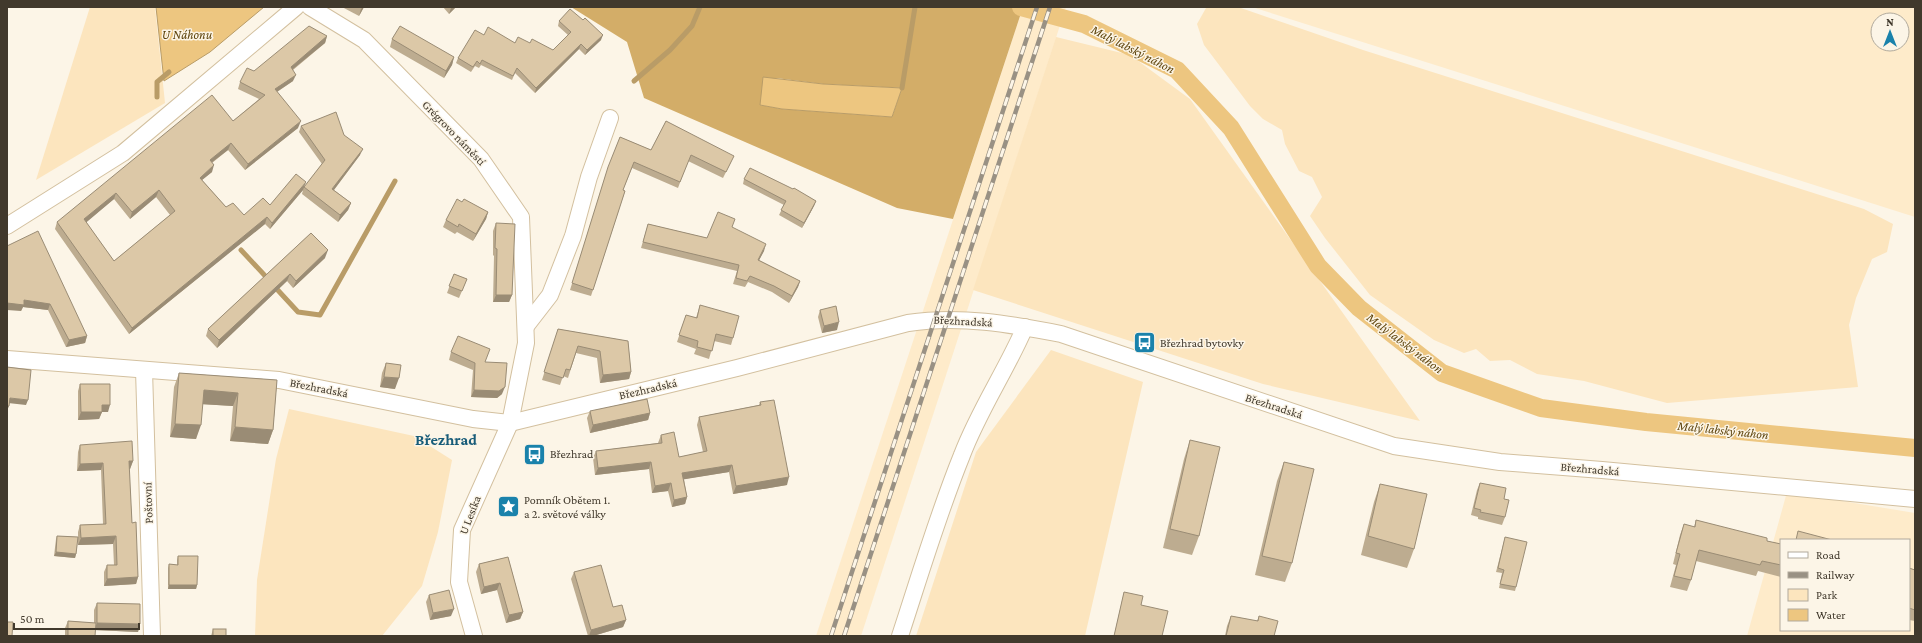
<svg xmlns="http://www.w3.org/2000/svg" width="1922" height="643" font-family="'Crimson Pro',serif">
<style>
.built{fill:#feebca;fill-rule:evenodd}
.green{fill:#fce5be}
.forest{fill:#d3ad68;fill-rule:evenodd}
.water{fill:#edc680;stroke:#b99c67}
.lines{fill:none;stroke-linecap:round;stroke-linejoin:round}
.stream{stroke:#b99c67;stroke-width:5}
.canal{stroke:#edc680;stroke-width:18}
.minor-casing{stroke:#d3c09f;stroke-width:18}
.minor{stroke:#fff;stroke-width:16}
.rail-casing{stroke:#999184;stroke-width:4.5}
.rail{stroke:#fcf5e7;stroke-width:3;stroke-dasharray:9;stroke-linecap:butt}
.wall{fill:#bdac90;fill-rule:evenodd}
.shaded-wall{fill:#9a8c75}
.building{fill:#dcc8a7;stroke:#9a8c75;fill-rule:evenodd}
.labels{text-anchor:middle;dominant-baseline:central;stroke-width:3;stroke-linejoin:round;paint-order:stroke}
.street-label{font-size:12px;fill:#41392c;stroke:#fcf5e7}
.poi-label{font-size:12px;fill:#41392c;stroke:#fcf5e7;text-anchor:start}
.water-label{font-size:13px;font-style:italic;fill:#5e440c;stroke:#fcf5e7}
.district-label{font-size:16px;font-weight:bold;fill:#185c79;stroke:#fcf5e7}
</style>
<rect width="100%" height="100%" fill="#fcf5e7"/>
<g class="built">
<path d="M1023,7H1066L861,636H816Z"/>
<path d="M1252,7H1915V217ZM1878,20H1902V44H1878Z"/>
<path d="M1787,492L1915,513V636H1747ZM1781,540H1909V630H1781Z"/>
</g>
<g class="green">
<path d="M90,7H155L165,103L36,180Z"/>
<path d="M1216,7H1238L1363,50L1864,209L1893,224L1887,252L1872,259L1856,298L1849,325L1858,387L1667,403L1584,381L1537,374L1510,360L1490,361L1476,349L1464,353L1434,340L1370,295L1325,238L1310,216L1322,197L1312,177L1299,171L1285,144L1282,130L1263,119L1250,106L1204,45L1197,24L1206,8Z"/>
<path d="M1056,37L1130,55L1190,99L1420,421L1263,384L973,290Z"/>
<path d="M1051,350L1143,382L1085,636H916L976,452Z"/>
<path d="M289,409L414,436L452,460L438,532L422,586L382,636H255L257,580L276,459Z"/>
</g>
<path class="forest" d="M571,7H1023L953,219L897,208L644,98L627,42ZM776,78L823,84L902,88L892,117L782,109L760,105Z"/>
<g class="water">
<path d="M156,7H264L210,52L164,81Z"/>
<path d="M763,77L823,84L902,88L892,117L782,109L760,105Z"/>
</g>
<g class="lines">
<g class="stream">
<path d="M634,81L670,50L692,26L700,7"/>
<path d="M902,88L915,7"/>
<path d="M157,97V82L169,72"/>
<path d="M241,250L269,280"/>
<path d="M274,286L298,312L320,315L395,181"/>
</g>
<path class="canal" d="M1021,7L1084,24L1177,70L1231,128L1318,266L1359,308L1442,373L1541,408L1646,422L1915,448"/>
<defs>
<g id="minor">
<path d="M310,7L364,40L481,159L521,217L526,343L510,423L462,530L459,582L474,636"/>
<path d="M7,226L123,153L296,7"/>
<path d="M526,326L550,295L573,236L589,177L610,118"/>
<path d="M7,359L279,380L473,419L510,423L737,368L908,323C960,315 1010,324 1061,334L1394,446L1500,462L1602,470L1915,499"/>
<path d="M144,370L152,636"/>
<path d="M900,636C920,575 938,514 962,455C979,410 1006,371 1025,327"/>
</g>
</defs>
<use href="#minor" class="minor-casing"/>
<use href="#minor" class="minor"/>
<defs>
<g id="rail">
<path d="M831,636L1037,7"/>
<path d="M844,636L1050,7"/>
</g>
</defs>
<use href="#rail" class="rail-casing"/>
<use href="#rail" class="rail"/>
</g>
<g class="wall">
<path d="M342,7H364L359,16Z"/>
<path d="M443,7H456L449,14Z"/>
<path d="M559,21L601,40L585,55L579,49L535,93L515,73L512,80L481,65L479,68L475,66L471,72L456,63L458,58L484,35L515,43H530L553,50L568,35L558,26Z"/>
<path d="M327,36L325,43L293,70V81L277,92L298,128L245,170L228,150L212,163V172L202,180L226,207L244,215L270,205L305,186L322,164L299,132L301,126L344,135L360,155L334,190L351,203L348,210L338,222L302,194L303,190L270,229L265,224L129,334L55,229L57,222L233,121L259,99L238,89L240,82L254,71ZM156,197L170,215L114,261L86,222L114,199L130,219Z"/>
<path d="M392,39L454,57L452,65L444,78L390,47Z"/>
<path d="M666,121L731,162L723,178L688,161L678,188L632,168L623,190L625,191L591,296L570,290L606,174L620,137L651,150Z"/>
<path d="M744,179L793,189L816,201L814,206L802,228L779,215L784,205L743,184Z"/>
<path d="M462,202L488,212L486,219L473,241L457,232L455,234L443,227L446,220Z"/>
<path d="M496,223L512,295L509,302H493L494,256L493,255V231Z"/>
<path d="M648,224L707,238L732,228L764,251L759,260L800,281L798,287L789,303L772,292L748,282L745,287L733,284L737,271L641,248Z"/>
<path d="M311,233L325,258L293,288L287,281L217,348L206,336L208,329Z"/>
<path d="M7,246L87,336L85,343L66,347L48,310L23,307L21,311Z"/>
<path d="M454,274L467,279L459,298L447,293Z"/>
<path d="M700,305L733,338L731,345L714,341L709,359L694,354L696,349L677,342L686,315L696,318Z"/>
<path d="M820,310L837,330L822,333L818,317Z"/>
<path d="M558,329L628,341L631,372L629,379L600,383L597,358L576,353L568,378L563,376L560,385L542,380Z"/>
<path d="M451,352L485,362L502,394L497,398L471,397L473,370L449,360Z"/>
<path d="M386,363L395,389L380,387L382,373Z"/>
<path d="M179,373L277,380L273,430L268,444L230,441L233,406L202,404L196,439L170,437L174,387Z"/>
<path d="M80,384L108,412H102L99,419L78,420V391Z"/>
<path d="M760,402L787,485L733,494L729,472L684,479L687,497L685,504L672,507L668,491L652,493L649,469L595,475L593,458L596,451L658,443L661,435L679,457L703,452L697,425L699,417L759,405Z"/>
<path d="M590,411L650,413L648,420L590,433L587,418Z"/>
<path d="M1190,440L1199,536L1192,555L1163,548L1184,459Z"/>
<path d="M80,445L133,461L130,469H129L132,523L138,577L136,584L104,586V572L107,565H114L113,544L78,545V538L76,554L75,558L54,556L56,539L57,536L78,537V532L80,525L103,524L101,470L77,471L78,452Z"/>
<path d="M1284,462L1292,563L1285,582L1255,575L1277,481Z"/>
<path d="M1480,483L1504,499L1505,517L1502,525L1478,519V517L1471,515L1477,490Z"/>
<path d="M1380,484L1414,549L1407,568L1361,555L1374,502Z"/>
<path d="M1696,520L1767,541L1781,544V577L1758,571L1756,576L1696,561L1691,580L1687,591L1670,587L1676,565L1673,564L1680,535L1684,524L1694,527Z"/>
<path d="M1505,537L1516,587L1515,591L1499,588L1502,573L1496,572Z"/>
<path d="M178,556L197,585L196,589H168V568L169,564L177,565V560Z"/>
<path d="M508,557L523,612L520,619L506,623L497,590L481,594L476,572L479,564Z"/>
<path d="M1909,568L1915,570V621L1909,620Z"/>
<path d="M574,572L626,620L623,627L593,636H588L571,579Z"/>
<path d="M1124,592L1162,636H1114Z"/>
<path d="M429,595L451,616L430,620L426,602Z"/>
<path d="M97,603L140,624L138,632L95,630V636H65V628L68,621L94,623V610Z"/>
<path d="M1231,616L1257,621L1259,616L1274,636H1225L1227,626Z"/>
<path d="M213,629L226,636H211Z"/>
</g>
<g class="shaded-wall">
<path d="M363,7H364L359,16L361,9Z"/>
<path d="M452,7H456L449,14L451,8Z"/>
<path d="M603,35L601,40L585,55L587,50Z"/>
<path d="M327,36L325,43L288,73L291,67Z"/>
<path d="M581,44L579,49L535,93L536,88Z"/>
<path d="M454,57L452,65L444,78L446,71Z"/>
<path d="M296,75L293,81L272,95L275,89Z"/>
<path d="M301,121L298,128L245,170L248,164Z"/>
<path d="M231,143L228,150L207,166L210,160Z"/>
<path d="M363,149L360,155L330,195L332,189Z"/>
<path d="M214,165L212,172L197,184L200,178Z"/>
<path d="M306,182L303,190L270,229L272,223Z"/>
<path d="M159,190L156,197L130,219L132,212Z"/>
<path d="M116,193L114,199L82,226L84,219Z"/>
<path d="M816,201L814,206L802,228L804,223Z"/>
<path d="M351,203L348,210L338,222L340,215Z"/>
<path d="M488,212L486,219L473,241L476,234Z"/>
<path d="M267,217L265,224L129,334L132,328Z"/>
<path d="M766,244L764,251L756,266L758,260Z"/>
<path d="M328,250L325,258L293,288L296,281Z"/>
<path d="M290,274L287,281L217,348L219,340Z"/>
<path d="M800,281L798,287L789,303L792,296Z"/>
<path d="M496,295H512L509,302H493Z"/>
<path d="M24,300L50,304L48,310L23,307L21,311L7,310V303Z"/>
<path d="M839,322L837,330L822,333L824,326Z"/>
<path d="M87,336L85,343L66,347L69,340Z"/>
<path d="M631,372L629,379L600,383L603,375Z"/>
<path d="M384,377L399,378L395,389L380,387Z"/>
<path d="M505,387L502,394L497,398L471,397L474,390Z"/>
<path d="M204,390L238,393L233,406L199,404Z"/>
<path d="M10,398L28,400L26,405L8,403Z"/>
<path d="M102,405H110L108,412H99Z"/>
<path d="M7,406H9L7,411Z"/>
<path d="M81,412H102L99,419L78,420Z"/>
<path d="M650,413L648,420L590,433L593,425Z"/>
<path d="M175,424L201,425L196,439L170,437Z"/>
<path d="M235,427L273,430L268,444L230,441Z"/>
<path d="M129,461H133L130,469H126Z"/>
<path d="M651,462L649,469L595,475L598,468Z"/>
<path d="M103,463L101,470L77,471L80,464Z"/>
<path d="M732,465L729,472L680,480L682,473Z"/>
<path d="M789,477L787,485L733,494L736,486Z"/>
<path d="M671,483L668,491L652,493L655,486Z"/>
<path d="M687,497L685,504L672,507L674,500Z"/>
<path d="M116,536L113,544L78,545L81,538Z"/>
<path d="M56,552L76,554L75,558L54,556Z"/>
<path d="M138,577L136,584L104,586L107,579Z"/>
<path d="M500,583L497,590L481,594L484,587Z"/>
<path d="M169,585H197L196,589H168Z"/>
<path d="M454,609L451,616L430,620L433,613Z"/>
<path d="M523,612L520,619L506,623L509,615Z"/>
<path d="M626,620L623,627L593,636H589L591,630Z"/>
<path d="M97,623L140,624L138,632L94,630Z"/>
</g>
<g class="building">
<path d="M570,9L583,20L585,18L603,35L587,50L581,44L536,88L517,68L513,76L482,60L480,64L477,61L473,67L458,58L475,30L484,35L488,27L515,43L518,37L530,43L532,39L553,50L571,32L559,21Z"/>
<path d="M309,26L327,36L291,67L296,75L275,89L301,121L248,164L231,143L210,160L214,165L200,178L226,207L233,203L244,215L263,198L270,205L296,174L306,182L272,223L267,217L132,328L57,222L212,95L233,121L265,95L240,82L247,68L254,71ZM159,190L175,211L114,261L84,219L116,193L132,212Z"/>
<path d="M400,26L454,57L446,71L392,39Z"/>
<path d="M336,112L344,135L363,149L332,189L351,203L340,215L304,187L325,160L301,126Z"/>
<path d="M666,121L734,156L726,172L691,155L680,182L634,162L623,190L625,191L593,290L572,283L608,167L620,137L651,150Z"/>
<path d="M750,168L793,189L794,188L816,201L804,223L781,210L786,201L744,179Z"/>
<path d="M457,199L462,202L464,199L488,212L476,234L459,224L458,227L446,220Z"/>
<path d="M718,212L735,219L732,227L766,244L758,260L800,281L792,296L774,286L750,276L747,281L736,278L739,265L643,242L648,224L707,238Z"/>
<path d="M496,223L515,224L512,295H496L497,249L495,248Z"/>
<path d="M38,231L87,336L69,340L50,304L24,300V305L7,303V246Z"/>
<path d="M311,233L328,250L296,281L290,274L219,340L208,329Z"/>
<path d="M454,274L467,279L462,291L449,286Z"/>
<path d="M700,305L739,316L733,338L716,334L712,351L697,347L698,341L679,335L686,315L697,318Z"/>
<path d="M836,306L839,322L824,326L820,310Z"/>
<path d="M558,329L628,341L631,372L603,375L600,351L578,346L570,370L566,369L563,378L544,372Z"/>
<path d="M458,336L490,349L485,362L507,363L505,387L499,391L474,390L475,363L451,352Z"/>
<path d="M386,363L401,365L399,378L384,377Z"/>
<path d="M7,367L31,370L28,400L10,398L9,406H7Z"/>
<path d="M179,373L277,380L273,430L235,427L238,393L204,390L201,425L175,424Z"/>
<path d="M80,384H110V405H102V412H81Z"/>
<path d="M647,399L650,413L593,425L590,411Z"/>
<path d="M774,400L789,477L736,486L732,465L682,473L687,497L674,500L671,483L655,486L651,462L598,468L596,451L662,443L661,435L674,432L679,457L707,451L699,417L761,405L760,402Z"/>
<path d="M1190,440L1220,447L1199,536L1170,529Z"/>
<path d="M132,441L133,461H129L132,523L136,522L138,577L107,579V565H117L116,536L81,538L80,525L106,524L103,463L80,464V445Z"/>
<path d="M1284,462L1314,469L1292,563L1262,556Z"/>
<path d="M1480,483L1506,488L1504,499L1509,500L1505,517L1480,512L1481,510L1474,508Z"/>
<path d="M1380,484L1427,494L1414,549L1368,536Z"/>
<path d="M1696,520L1767,538V541L1781,544V565L1762,561L1760,565L1699,550L1691,580L1674,576L1680,554L1676,553L1684,524L1695,527Z"/>
<path d="M1798,531L1832,540H1796Z"/>
<path d="M57,536L78,537L76,554L56,552Z"/>
<path d="M1505,537L1527,542L1516,587L1500,584L1504,570L1498,568Z"/>
<path d="M178,556H198L197,585H169V564L178,565Z"/>
<path d="M508,557L523,612L509,615L500,583L484,587L479,564Z"/>
<path d="M601,565L613,607L622,605L626,620L591,630L574,572Z"/>
<path d="M1909,568L1915,570V610L1909,608Z"/>
<path d="M449,590L454,609L433,613L429,595Z"/>
<path d="M1124,592L1143,596L1141,605L1168,611L1162,636H1114Z"/>
<path d="M97,603L140,604V624L97,623Z"/>
<path d="M1231,616L1258,621L1259,616L1278,621L1274,636H1226Z"/>
<path d="M68,621L96,623L95,636H68Z"/>
<path d="M7,622H13L12,636H7Z"/>
<rect x="213" y="629" width="13" height="7"/>
</g>
<defs>
<symbol id="bus-square" viewBox="-11 -11 22 22"><rect x="-9" y="-9" width="18" height="18" rx="4" fill="#1a82ab" stroke="#fcf5e7"/><path d="M-5-6H5V4H4V6H2V4H-2V6H-4V4H-5ZM-3.5-4V0h7V-4ZM-3.5 1.2v1.5H-2V1.2ZM2 1.2v1.5H3.5V1.2Z" fill="#fff"/></symbol>
<symbol id="sight-square" viewBox="-11 -11 22 22"><rect x="-9" y="-9" width="18" height="18" rx="4" fill="#1a82ab" stroke="#fcf5e7"/><path d="M0-6L1.8-2.2L6-1.7L2.9 1.2L3.7 5.4L0 3.3L-3.7 5.4L-2.9 1.2L-6-1.7L-1.8-2.2Z" fill="#fff"/></symbol>
</defs>
<g fill-rule="evenodd">
<use href="#bus-square" x="1132" y="330" width="25" height="25"/>
<use href="#bus-square" x="522" y="442" width="25" height="25"/>
<use href="#sight-square" x="496" y="494" width="25" height="25"/>
</g>
<g class="labels">
<g class="street-label">
<text transform="translate(454 133) rotate(46)">Grégrovo náměstí</text>
<text transform="translate(963 321) rotate(3)">Březhradská</text>
<text transform="translate(319 388) rotate(11)">Březhradská</text>
<text transform="translate(648 389) rotate(-13)">Březhradská</text>
<text transform="translate(1274 406) rotate(18)">Březhradská</text>
<text transform="translate(1590 469) rotate(5)">Březhradská</text>
<text transform="translate(148 503) rotate(-92)">Poštovní</text>
<text transform="translate(470 515) rotate(-69)">U Lesíka</text>
</g>
<g class="poi-label">
<text x="1160" y="343">Březhrad bytovky</text>
<text x="550" y="454">Březhrad</text>
<text x="524" y="500">Pomník Obětem 1.<tspan x="524" dy="14">a 2. světové války</tspan></text>
</g>
<g class="water-label">
<text x="187" y="34">U Náhonu</text>
<text transform="translate(1133 49) rotate(27)">Malý labský náhon</text>
<text transform="translate(1405 343) rotate(37)">Malý labský náhon</text>
<text transform="translate(1723 430) rotate(6)">Malý labský náhon</text>
</g>
<g class="district-label">
<text x="446" y="439">Březhrad</text>
</g>
</g>
<rect width="1922" height="643" fill="none" stroke="#41392c" stroke-width="16"/>
<rect x="1780" y="539" width="130" height="92" fill="#fcf5e7" stroke="#b1aa9c"/>
<rect x="1788" y="552" width="20" height="6" fill="#ffffff" stroke="#b1aa9c"/>
<text x="1816" y="559" font-size="12" fill="#41392c">Road</text>
<rect x="1788" y="572" width="20" height="6" fill="#999184" stroke="#b1aa9c"/>
<text x="1816" y="579" font-size="12" fill="#41392c">Railway</text>
<rect x="1788" y="589" width="20" height="12" fill="#fce5be" stroke="#b1aa9c"/>
<text x="1816" y="599" font-size="12" fill="#41392c">Park</text>
<rect x="1788" y="609" width="20" height="12" fill="#edc680" stroke="#b1aa9c"/>
<text x="1816" y="619" font-size="12" fill="#41392c">Water</text>
<g transform="translate(1890 32)"><circle r="19" fill="#fcf5e7" stroke="#b1aa9c"/>
<path d="M0-3L7 15L0 10L-7 15Z" fill="#1a82ab"/>
<text y="-6" font-size="11" font-weight="bold" text-anchor="middle" fill="#41392c">N</text>
</g>
<path d="M14 623v6h125v-6" fill="none" stroke="#41392c" stroke-width="2"/>
<text x="20" y="623" font-size="12" fill="#41392c" stroke="#fcf5e7" stroke-width="3" paint-order="stroke">50 m</text>
</svg>
